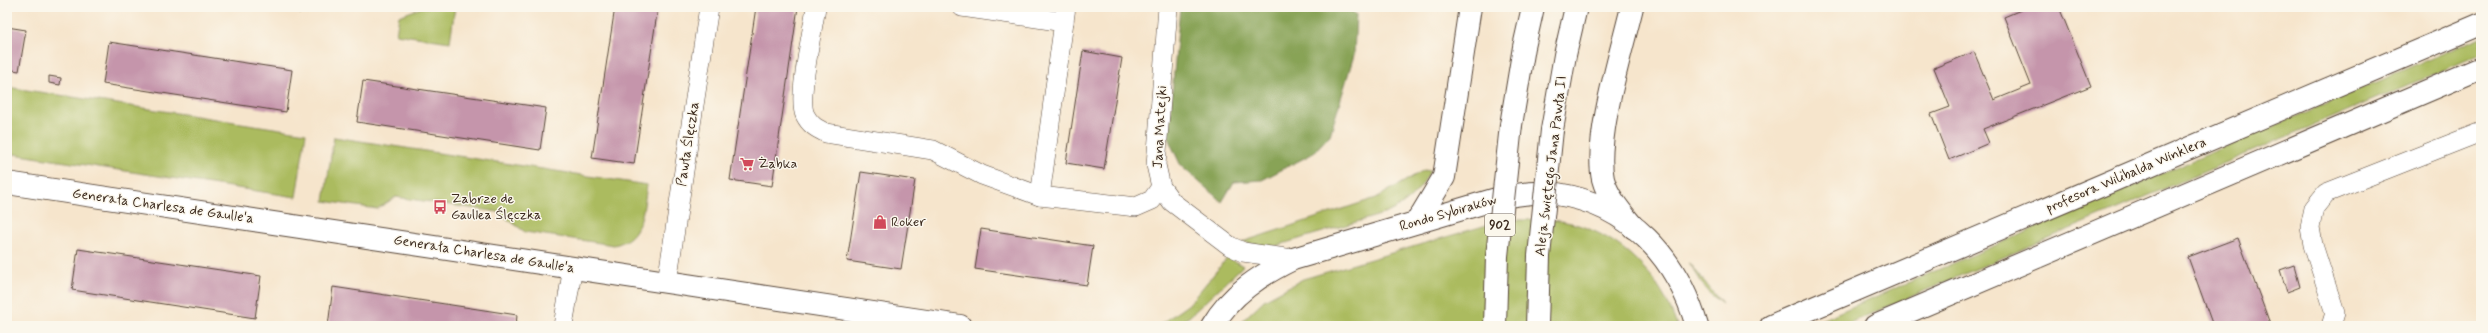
<svg xmlns="http://www.w3.org/2000/svg" width="2488" height="333" font-family="Mynerve,sans-serif">
<style>
.green{fill:#abbb5f;stroke:#73723e}
.forest{fill:#88a356;stroke:#62663a}
.building{fill:#c595ab}
.lines{fill:none;stroke-linecap:round;stroke-linejoin:round}
.minor-casing{stroke:#574638;stroke-width:20}
.secondary-casing{stroke:#574638;stroke-width:24}
.primary-casing{stroke:#574638;stroke-width:24}
.minor{stroke:#fff;stroke-width:19}
.secondary{stroke:#fff;stroke-width:22}
.primary{stroke:#fff;stroke-width:22}
.primary-bridge-casing{stroke:#574638;stroke-width:24;stroke-linecap:butt}
.primary-bridge{stroke:#fff;stroke-width:22}
.labels{text-anchor:middle;dominant-baseline:central;stroke-width:3;stroke-linejoin:round;paint-order:stroke}
.shield{fill:#fbf7ec;stroke:#75685c;stroke-width:1}
.shield-label{font-size:13px;font-weight:bold;fill:#3b2a1e}
.street-label{font-size:14px;fill:#3b2a1e;stroke:#fbf7ec}
.poi-label{font-size:14px;fill:#3b2a1e;stroke:#fbf7ec;text-anchor:start}
</style>
<rect width="100%" height="100%" fill="#fbf7ec"/>
<filter id="ink" filterUnits="userSpaceOnUse"><feTurbulence type="fractalNoise" baseFrequency=".025" numOctaves="2"/><feDisplacementMap in="SourceGraphic" scale="8" xChannelSelector="R" yChannelSelector="G"/><feConvolveMatrix kernelMatrix="1 2 1 2 8 2 1 2 1" color-interpolation-filters="sRGB"/></filter>
<filter id="wash" filterUnits="userSpaceOnUse"><feTurbulence type="fractalNoise" baseFrequency=".012" numOctaves="4" result="noise"/><feDisplacementMap in="SourceGraphic" scale="16" xChannelSelector="R" yChannelSelector="G"/><feGaussianBlur stdDeviation="0.9" result="paint"/><feColorMatrix in="noise" values="0 0 0 0 0 0 0 0 0 0 0 0 0 0 0 0 0 1.4 0 .05"/><feComposite in="paint" operator="in"/></filter>
<g filter="url(#wash)">
<rect width="100%" height="100%" fill="#f6e5cc"/>
<g class="green">
<path d="M423,7H455L450,42L396,34L399,16Z"/>
<path d="M2481,37V54L1842,326H1807Z"/>
<path d="M7,87L306,133L296,197L7,153Z"/>
<path d="M334,137L647,185C643,210 643,239 614,245L525,232L498,212L396,197L377,209L324,201Z"/>
<path d="M1424,170L1430,171C1419,192 1408,203 1387,213L1272,247L1242,242L1376,198Z"/>
<path d="M1519,220C1536,220 1554,219 1571,223C1622,236 1661,277 1677,326H1237L1264,300L1303,279L1487,225Z"/>
<path d="M1228,257L1243,266L1189,317L1173,325L1158,326L1189,304Z"/>
<path d="M1689,262L1722,304L1707,291Z"/>
</g>
<path class="forest" d="M1180,7H1342L1356,14L1354,55L1330,135L1312,154L1262,180L1234,182L1222,202L1181,166L1168,138Z"/>
<g id="blocks">
<g class="building">
<path d="M266,7H302L301,13Z"/>
<path d="M615,7H658L634,164L592,158Z"/>
<path d="M756,7H798L772,186L730,180Z"/>
<path d="M2028,7H2059L2091,86L1983,129L1989,143L1949,160L1931,114L1950,107L1934,68L1974,52L1994,100L2031,85L2004,17Z"/>
<path d="M7,27L26,30L19,71L7,69Z"/>
<path d="M109,42L292,70L286,112L103,84Z"/>
<path d="M1083,51L1122,58L1104,169L1066,163Z"/>
<path d="M49,76L61,78L60,85L49,83Z"/>
<path d="M363,81L546,108L540,150L357,122Z"/>
<path d="M861,172L915,180L901,269L847,261Z"/>
<path d="M981,229L1093,246L1087,285L975,269Z"/>
<path d="M2238,238L2269,321L2270,326H2213L2188,257Z"/>
<path d="M78,249L261,276L255,318L72,290Z"/>
<path d="M2294,265L2300,287L2287,292L2280,270Z"/>
<path d="M333,287L517,315L516,326H328Z"/>
</g>
</g>
</g>
<g filter="url(#ink)">
<use href="#blocks" fill-opacity="0" stroke="#574638" stroke-width="1"/>
<g class="lines">
<defs>
<g id="minor">
<path d="M816,7C813,29 797,98 805,115C810,125 816,128 826,133L933,150L982,175L1040,196L1136,207L1152,200L1161,187"/>
<path d="M962,7L1064,22"/>
<path d="M1168,7L1156,165L1161,187L1172,202L1230,246L1243,252L1293,259"/>
<path d="M1040,196L1066,7"/>
<path d="M667,282L709,7"/>
<path d="M563,326L573,267"/>
<path d="M2331,326L2335,313L2313,245L2310,227L2314,208L2326,193L2481,132"/>
</g>
<g id="secondary">
<path d="M7,183L960,326"/>
<path d="M1212,326C1231,294 1260,275 1293,259L1503,197C1521,194 1540,191 1557,194C1630,205 1677,258 1697,326"/>
<path d="M1771,326L2481,24"/>
<path d="M1875,326L2481,68"/>
</g>
<g id="primary">
<path d="M1632,7C1622,50 1594,138 1603,179C1608,198 1622,213 1634,228"/>
<path d="M1511,125L1524,47L1533,7"/>
<path d="M1552,130L1565,55L1576,7"/>
<path d="M1417,222L1444,177L1470,7"/>
</g>
</defs>
<use href="#minor" class="minor-casing"/>
<use href="#secondary" class="secondary-casing"/>
<use href="#primary" class="primary-casing"/>
<use href="#minor" class="minor"/>
<use href="#secondary" class="secondary"/>
<use href="#primary" class="primary"/>
<defs>
<g id="primary-bridge">
<path d="M1495,326L1497,256L1511,125"/>
<path d="M1537,326L1539,256L1552,130"/>
</g>
</defs>
<use href="#primary-bridge" class="primary-bridge-casing"/>
<use href="#primary-bridge" class="primary-bridge"/>
</g>
</g>
<defs>
<symbol id="supermarket-bare" viewBox="-9 -9 18 18"><path d="M-6-5.5h2.5l.6 2H6L4.5 2H-2.5L-4.4-4H-6ZM-1.5 3.2a1.3 1.3 0 1 0 .1 0ZM3 3.2a1.3 1.3 0 1 0 .1 0Z" fill="#d1495b" stroke="#fbf7ec" stroke-width="2.5" paint-order="stroke"/></symbol>
<symbol id="bus-bare" viewBox="-9 -9 18 18"><path d="M-5-6H5V4H4V6H2V4H-2V6H-4V4H-5ZM-3.5-4V0h7V-4ZM-3.5 1.2v1.5H-2V1.2ZM2 1.2v1.5H3.5V1.2Z" fill="#d1495b" stroke="#fbf7ec" stroke-width="2.5" paint-order="stroke"/></symbol>
<symbol id="shop-bare" viewBox="-9 -9 18 18"><path d="M-5-2.5h2.3a2.7 3.5 0 0 1 5.4 0H5L5.5 6h-11ZM-1.5-2.5h3a1.5 2.3 0 0 0-3 0Z" fill="#d1495b" stroke="#fbf7ec" stroke-width="2.5" paint-order="stroke"/></symbol>
</defs>
<g fill-rule="evenodd">
<use href="#supermarket-bare" x="737" y="154" width="20" height="20"/>
<use href="#bus-bare" x="430" y="197" width="20" height="20"/>
<use href="#shop-bare" x="870" y="212" width="20" height="20"/>
</g>
<g class="labels">
<rect class="shield" x="1485" y="214" width="30" height="22" rx="3"/>
<g class="shield-label">
<text x="1500" y="225">902</text>
</g>
<g class="street-label">
<text transform="translate(1160 127) rotate(-87)">Jana Matejki</text>
<text transform="translate(688 144) rotate(-81)">Pawła Ślęczka</text>
<text transform="translate(1551 166) rotate(-83)">Aleja świętego Jana Pawła II</text>
<text transform="translate(2126 175) rotate(-23)">profesora Wilibalda Winklera</text>
<text transform="translate(163 206) rotate(8)">Generała Charlesa de Gaulle'a</text>
<text transform="translate(1448 213) rotate(-16)">Rondo Sybiraków</text>
<text transform="translate(484 254) rotate(9)">Generała Charlesa de Gaulle'a</text>
</g>
<g class="poi-label">
<text x="758" y="164">Żabka</text>
<text x="451" y="199">Zabrze de<tspan x="451" dy="16">Gaullea Ślęczka</tspan></text>
<text x="891" y="222">Roker</text>
</g>
</g>
<rect width="2488" height="333" fill="none" stroke="#fbf7ec" stroke-width="24"/>
</svg>
